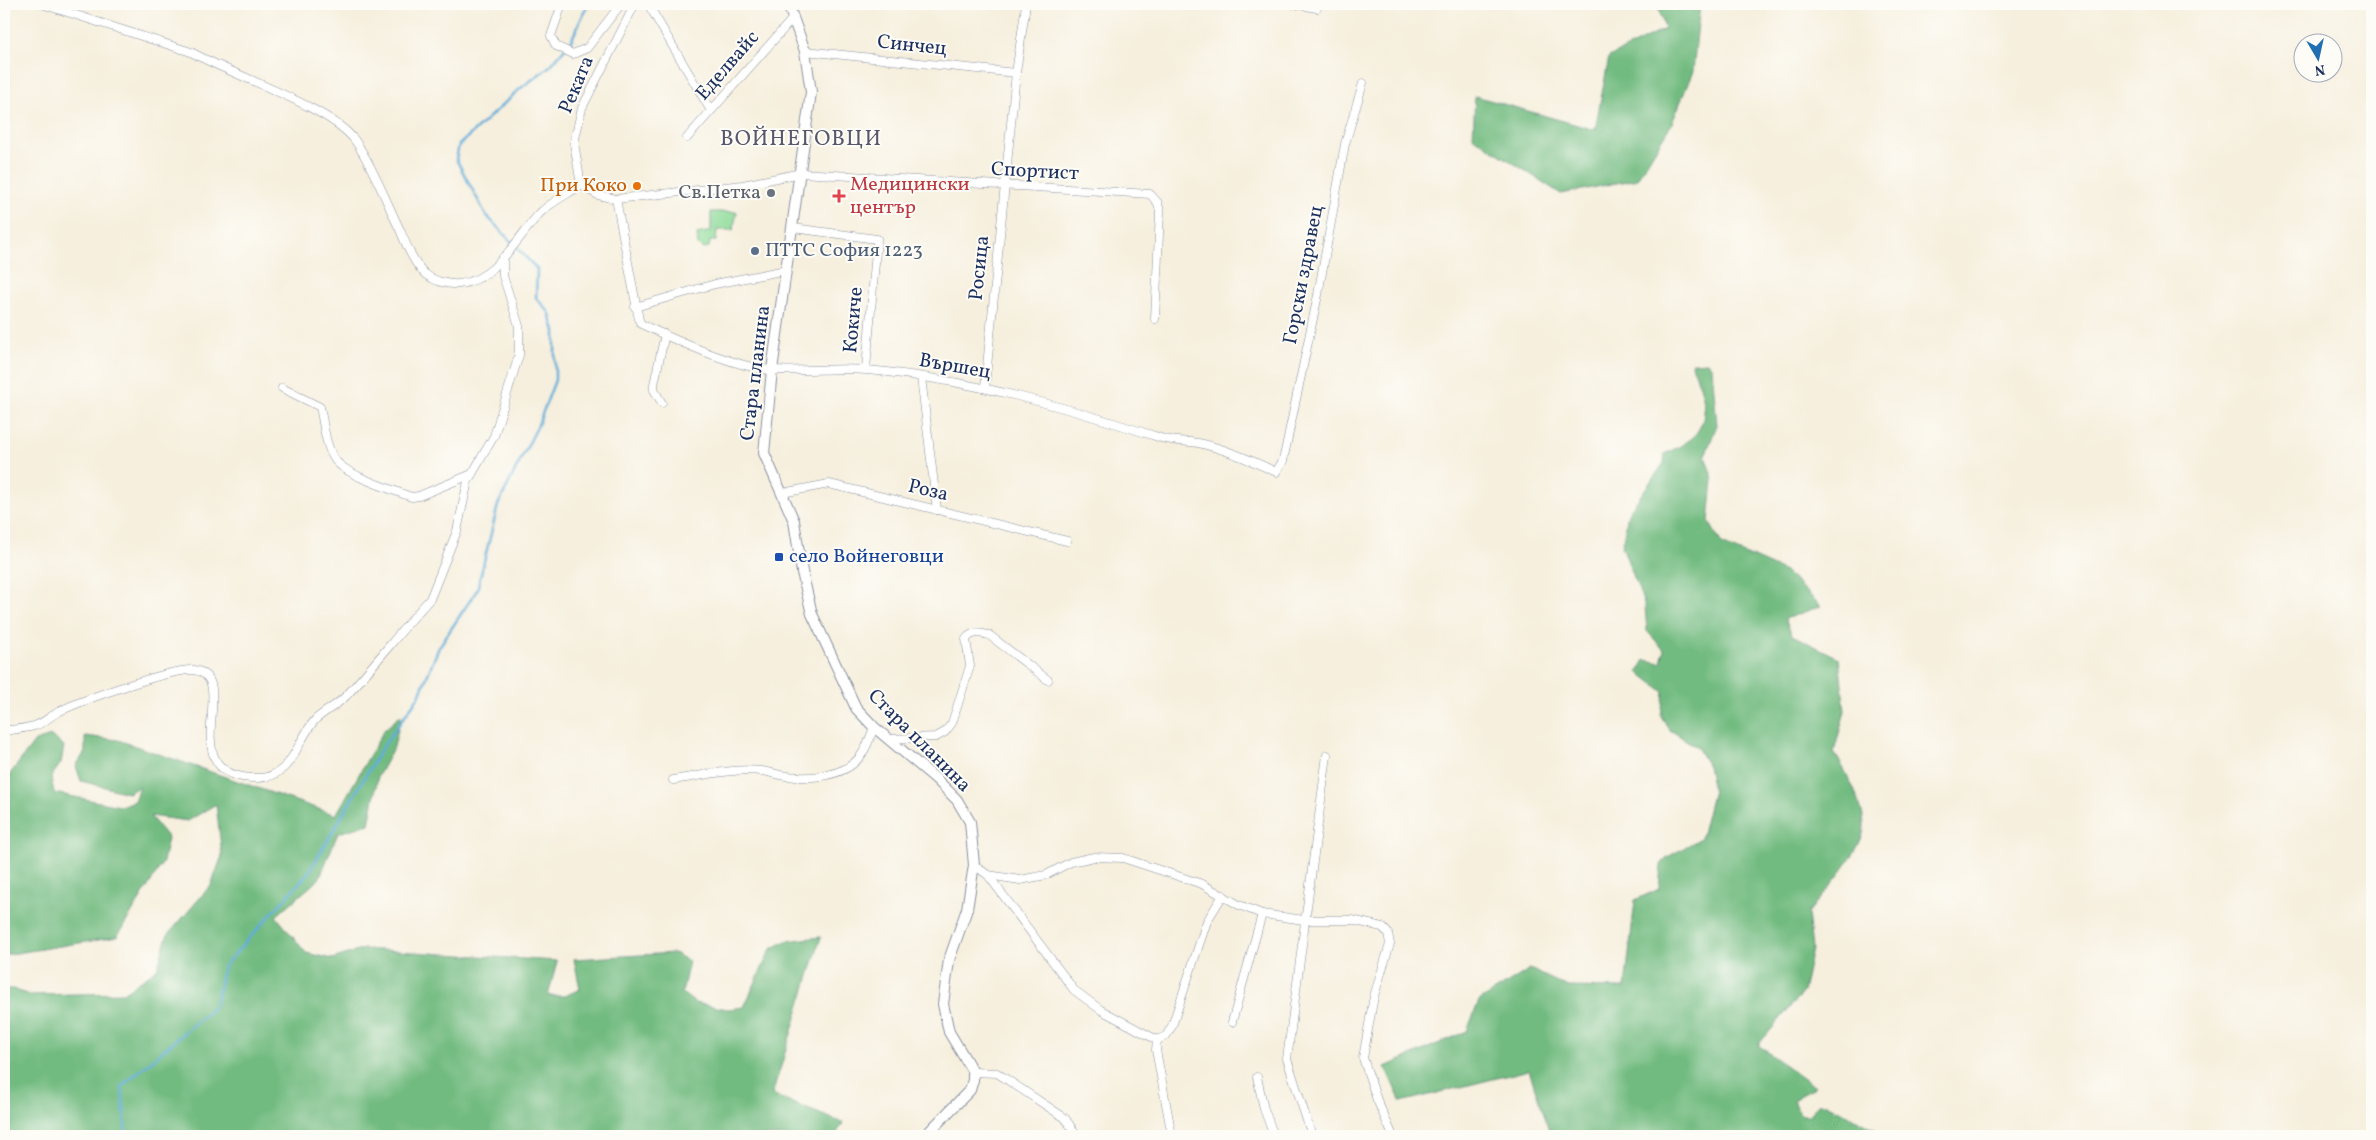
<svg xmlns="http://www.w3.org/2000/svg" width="2376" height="1140" font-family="Vollkorn,serif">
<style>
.green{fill:#8ddb98;stroke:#54857b}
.forest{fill:#72bb80;stroke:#46756f}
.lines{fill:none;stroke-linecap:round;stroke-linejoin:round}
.stream{stroke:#61adda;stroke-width:2.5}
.minor-casing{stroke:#888f9e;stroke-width:9}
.tertiary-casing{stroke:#888f9e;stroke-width:12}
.minor{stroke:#fff;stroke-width:8}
.tertiary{stroke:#fff;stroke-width:10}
.food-dot{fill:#e8710a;stroke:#fdfcf7;stroke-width:2}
.worship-dot{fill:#6b7280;stroke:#fdfcf7;stroke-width:2}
.health-dot{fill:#e0444e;stroke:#fdfcf7;stroke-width:2}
.service-dot{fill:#5c6f8a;stroke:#fdfcf7;stroke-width:2}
.transit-dot{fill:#1a4fb4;stroke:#fdfcf7;stroke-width:2}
.labels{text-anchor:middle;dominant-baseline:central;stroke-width:4;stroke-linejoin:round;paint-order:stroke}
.street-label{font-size:20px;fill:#1b2f5e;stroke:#fdfcf7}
.health-label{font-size:20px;fill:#be3a42;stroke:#fdfcf7;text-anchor:start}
.food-label{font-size:20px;fill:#c56008;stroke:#fdfcf7;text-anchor:end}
.worship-label{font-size:20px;fill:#5b616d;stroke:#fdfcf7;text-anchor:end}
.service-label{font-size:20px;fill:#4e5e75;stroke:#fdfcf7;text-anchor:start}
.transit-label{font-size:20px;fill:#164399;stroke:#fdfcf7;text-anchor:start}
.quarter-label{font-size:22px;letter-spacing:1px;fill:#59576b;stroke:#fdfcf7}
</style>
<rect width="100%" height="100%" fill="#fdfcf7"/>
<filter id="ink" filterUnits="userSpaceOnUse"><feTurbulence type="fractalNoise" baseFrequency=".02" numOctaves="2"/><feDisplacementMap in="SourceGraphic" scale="10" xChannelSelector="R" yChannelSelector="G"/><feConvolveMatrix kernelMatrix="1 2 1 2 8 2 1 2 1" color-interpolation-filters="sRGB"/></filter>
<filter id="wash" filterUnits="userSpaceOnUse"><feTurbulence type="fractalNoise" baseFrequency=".0096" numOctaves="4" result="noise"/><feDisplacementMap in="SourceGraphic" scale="20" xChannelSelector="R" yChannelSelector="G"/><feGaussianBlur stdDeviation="1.12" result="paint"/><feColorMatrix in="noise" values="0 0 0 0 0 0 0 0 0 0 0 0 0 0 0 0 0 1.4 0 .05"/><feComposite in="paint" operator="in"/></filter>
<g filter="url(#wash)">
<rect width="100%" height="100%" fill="#f6efdd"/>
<path class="green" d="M711,212H737L733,230H717L716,241H710L709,247L703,249L698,245L697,234L711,231Z"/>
<g class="forest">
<path d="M1657,4H1700L1693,71L1672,123L1637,179L1561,194L1473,137L1475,96L1595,130L1609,57L1665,29Z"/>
<path d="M1707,362L1712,368L1717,425L1705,456L1713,479L1709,522L1722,544L1785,572L1821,606L1785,619L1792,635L1839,658L1845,711L1834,752C1846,772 1863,802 1864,826C1865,848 1822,895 1808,913L1812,949L1803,992L1758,1045L1815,1087L1793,1100L1800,1114L1808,1116L1818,1104H1827L1885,1135L1884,1136H1551L1529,1070L1401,1102L1385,1067L1467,1031L1479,1001L1530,969L1568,987L1625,988L1635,900L1659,889L1661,865L1666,858L1701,838L1713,790L1708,766L1697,747L1670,730L1661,716L1664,692L1638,672L1645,660L1661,663L1664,650L1647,631L1645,606L1622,546L1628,513L1664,463L1665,454C1674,449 1686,444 1693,437C1714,414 1701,388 1691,363Z"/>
<path d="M401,715L394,747L378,776L369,824L338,833L319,879L276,916L306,953L332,959L364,949L557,961L548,996H565L580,989L574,959L674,953L689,961L682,993L695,1003L728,1009L744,1007L771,949L786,941L821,937L772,1095L843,1123L835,1136H4V989H13L29,995L123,993L157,969L167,936L211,885L222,856L216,804L188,821L150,816L168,838L163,862L117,937L4,955V782L35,741L51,736L64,746L61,763L51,777L54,793L120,806L135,801L140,786L128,793L81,781L76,766L85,752V736L118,740L336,815L384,730Z"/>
</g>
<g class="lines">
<path class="stream" d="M126,1136L122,1086L215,1006L224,966L309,872L380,751L419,696L439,647L477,590L498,505L538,425L555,380V331L549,312L536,298L537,269L486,215L456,159L459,145L521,88L550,66L571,41L588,4"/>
</g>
</g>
<g filter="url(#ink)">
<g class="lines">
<defs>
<g id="minor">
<path d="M42,4L191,52C231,75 332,107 356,142C374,169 386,201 400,230C406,244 413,262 424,273C433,281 448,285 459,284C496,281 518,236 540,213C551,202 568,194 581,185"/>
<path d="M562,4L551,36L556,46L573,54L587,48L621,4"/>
<path d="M648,4L711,111"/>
<path d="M1293,4L1317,8"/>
<path d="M805,51L1016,73"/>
<path d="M687,138L794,17"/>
<path d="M581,185L598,195L616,199L743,185L801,173L1150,194L1158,203L1160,212L1155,319"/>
<path d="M581,185L574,143L582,108L635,4"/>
<path d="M616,199L639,320L641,324C675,340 736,368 773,370C804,372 836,367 867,370C968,379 1066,407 1161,438C1175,442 1189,441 1203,444C1228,450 1253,461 1276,472L1283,461L1318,295L1345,144L1363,83"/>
<path d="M793,228L877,239L866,369"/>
<path d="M635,307L715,284L786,270"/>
<path d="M921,377L937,510"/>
<path d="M985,387L1016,73L1026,4"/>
<path d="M282,388L320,407C324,424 325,446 335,460C347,476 393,490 412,497L419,496L472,474"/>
<path d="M662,403L654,390V384L665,334"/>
<path d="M782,493L829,484L1067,541"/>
<path d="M4,731C14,729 24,729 34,726C43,724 51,715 60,711C83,700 171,668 194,670C243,677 169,778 257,778C294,778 297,738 316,719C325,711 337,705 346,696C375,665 401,630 430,599L457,531L468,481L494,436L519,355V326L503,276V257"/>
<path d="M890,739L936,737L945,732L952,723L970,666L966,639C973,631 979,633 989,635L1048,680"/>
<path d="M673,780C701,776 732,768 761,771C770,772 778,775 787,776C810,779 843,777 859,758C867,749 870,737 874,727"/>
<path d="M974,865L988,875L1020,880L1046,875L1071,862L1094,857L1123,858L1202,884L1239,905L1262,914L1304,920H1352L1382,927L1388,933L1390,944L1374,996L1363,1058L1377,1100L1393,1136"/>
<path d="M988,875L1074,990L1101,1010L1157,1040"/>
<path d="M1232,1022L1262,914"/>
<path d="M1157,1040L1166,1036L1172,1026L1207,921L1223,895"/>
<path d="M1157,1040L1156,1050L1172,1136"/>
<path d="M973,1072L997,1073L1065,1118L1077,1136"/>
<path d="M1257,1077L1264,1109L1274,1136"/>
<path d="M933,1129L944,1136"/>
<path d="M1312,1136L1287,1059L1327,755"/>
</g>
<path id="tertiary" d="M788,4L805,51L811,92L772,370L764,453L794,521L802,572L812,614L856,708L874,727L936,779L957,800L970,822L974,865L967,909L949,960L943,1004L949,1032L973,1072V1080L970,1090L925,1136"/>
</defs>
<use href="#minor" class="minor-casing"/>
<use href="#tertiary" class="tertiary-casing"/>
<use href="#minor" class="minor"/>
<use href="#tertiary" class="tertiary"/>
</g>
</g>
<circle class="food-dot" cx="637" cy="186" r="5"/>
<circle class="worship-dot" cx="771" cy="193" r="5"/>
<path class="health-dot" d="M836.5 188.5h5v5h5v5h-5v5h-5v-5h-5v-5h5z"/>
<circle class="service-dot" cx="755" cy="251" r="5"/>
<rect class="transit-dot" x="774" y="552" width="10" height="10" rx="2.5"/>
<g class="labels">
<g class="street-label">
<text transform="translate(912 46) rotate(6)">Синчец</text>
<text transform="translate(728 66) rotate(-49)">Еделвайс</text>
<text transform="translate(577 85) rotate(-67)">Реката</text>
<text transform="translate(1035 172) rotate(3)">Спортист</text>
<text transform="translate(980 268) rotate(-84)">Росица</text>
<text transform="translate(1304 275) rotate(-79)">Горски здравец</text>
<text transform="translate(854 320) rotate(-85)">Кокиче</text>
<text transform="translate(955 367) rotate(10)">Вършец</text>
<text transform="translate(756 373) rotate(-83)">Стара планина</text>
<text transform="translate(928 491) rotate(13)">Роза</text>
<text transform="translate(919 741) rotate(45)">Стара планина</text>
</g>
<g class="health-label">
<text x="850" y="185">Медицински<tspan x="850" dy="23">център</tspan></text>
</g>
<g class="food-label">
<text x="627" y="186">При Коко</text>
</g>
<g class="worship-label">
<text x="761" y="193">Св.Петка</text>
</g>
<g class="service-label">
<text x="765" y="251">ПТТС София 1223</text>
</g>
<g class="transit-label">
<text x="789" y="557">село Войнеговци</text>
</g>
<g class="quarter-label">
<text x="801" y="139">ВОЙНЕГОВЦИ</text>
</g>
</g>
<rect width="2376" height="1140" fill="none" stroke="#fdfcf7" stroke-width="20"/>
<g transform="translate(2318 58) rotate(171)"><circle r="24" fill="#fdfcf7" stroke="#a3aaba"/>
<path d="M0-4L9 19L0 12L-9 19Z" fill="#1f6fb2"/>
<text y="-8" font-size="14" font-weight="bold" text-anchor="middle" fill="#1b2f5e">N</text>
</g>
</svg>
